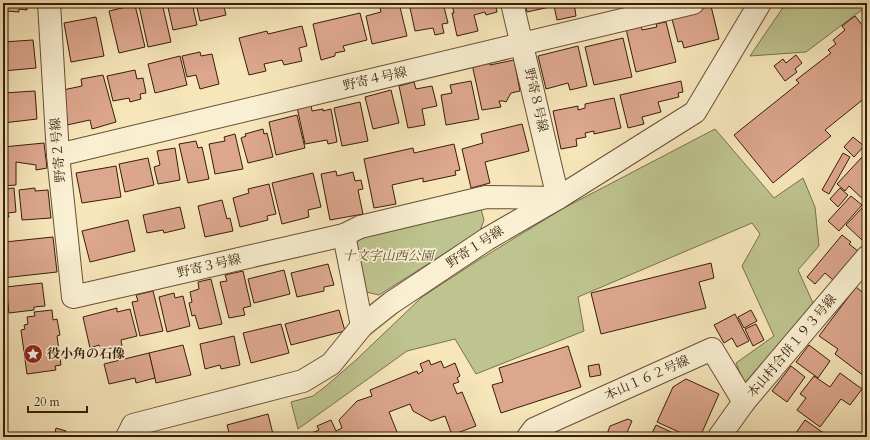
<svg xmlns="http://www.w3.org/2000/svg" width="870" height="440" font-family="Cardo,'Noto Serif JP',serif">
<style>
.green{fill:#bec48f;stroke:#7c704c}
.building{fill:#dda78e;stroke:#391d09}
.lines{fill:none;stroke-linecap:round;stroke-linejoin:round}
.minor-casing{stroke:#684f35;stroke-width:24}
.minor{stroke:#f9efd2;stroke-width:22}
.labels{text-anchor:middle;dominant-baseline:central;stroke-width:3.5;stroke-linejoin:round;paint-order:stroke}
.street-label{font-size:13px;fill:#391d09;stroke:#f9efd2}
.park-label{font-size:13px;font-style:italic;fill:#614f31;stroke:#f9efd2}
.poi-label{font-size:13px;font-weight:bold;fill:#391d09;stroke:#f9efd2;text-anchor:start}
</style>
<rect width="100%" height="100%" fill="#f6e6ba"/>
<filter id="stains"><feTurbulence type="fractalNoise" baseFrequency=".005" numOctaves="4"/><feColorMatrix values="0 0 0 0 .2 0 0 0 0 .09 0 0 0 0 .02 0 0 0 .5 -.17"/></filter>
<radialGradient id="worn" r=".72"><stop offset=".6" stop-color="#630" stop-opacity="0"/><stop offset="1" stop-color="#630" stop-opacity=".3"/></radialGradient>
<g class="green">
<path d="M786,3H867V6L806,52L750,56Z"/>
<path d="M715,129L774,198L803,178L815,207L819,246L798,270L813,303L746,387L736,363L774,336L742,266L760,234L752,223L578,297L584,331L476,374L455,339L407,351L298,429L291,402L313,396L326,386L356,360L422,297L474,263L562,209Z"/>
<path d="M481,209L484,220L480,231L379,295L366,292L355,245L361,232Z"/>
</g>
<g class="building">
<path d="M3,3H27V10L19,9V12L6,11L7,8L3,7Z"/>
<path d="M153,3H162L171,42L148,47L139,6Z"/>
<path d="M167,3H192L197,25L173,30Z"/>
<path d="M196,3H223L226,15L200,21Z"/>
<path d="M228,3H255L229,8Z"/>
<path d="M266,3H286L267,7Z"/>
<path d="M385,3H399L407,36L372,44L366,16L381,12L379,4Z"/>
<path d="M409,3H443L448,23L442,24L444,33L435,35L433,28L415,31Z"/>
<path d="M457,3H495L497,12L486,15L485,12L474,15L478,31L457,36L452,13H454L452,5Z"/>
<path d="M525,3H574L576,16L557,20L554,6L527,12Z"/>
<path d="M135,5L145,47L119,53L109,11Z"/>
<path d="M711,6L719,39L684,48L682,41L678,42L672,19L687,12Z"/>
<path d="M360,13L367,40L343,46L345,51L335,53V56L321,60L313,24Z"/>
<path d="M855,16L867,31V97H866L825,130L831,136L773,183L734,135L799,83L796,80L831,53L828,50L836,44L833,40L845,30L842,26Z"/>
<path d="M96,17L104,56L71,62L64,23Z"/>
<path d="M666,22L676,62L636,72L626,29L641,25L642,30L657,27L656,24Z"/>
<path d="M302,26L307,46L299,48L302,61L284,65L282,60L264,64L266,71L249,75L239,38L267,31L268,34Z"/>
<path d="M623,38L632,77L594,85L585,47Z"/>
<path d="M33,40L36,68L3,71V42Z"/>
<path d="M578,46L587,86L570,90L568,83L546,89L538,56Z"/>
<path d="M200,52L201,56L212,54L219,84L200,89L196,75L187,77L182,56Z"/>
<path d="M796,55L802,63L795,69L797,72L785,81L774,66L783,59L786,63Z"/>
<path d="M180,56L187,85L155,93L148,64Z"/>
<path d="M514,60L520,91L511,93L506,102L503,101H499L501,107L482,110L472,64L489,61L490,65Z"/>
<path d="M135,70L137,79L143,78L146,93L140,94L141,99L130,102L129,98L113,101L107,76Z"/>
<path d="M103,75L116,122L92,129L90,120L67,125L63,90L82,86L81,79Z"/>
<path d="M471,81L479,119L446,125L441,95L452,93L450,85Z"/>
<path d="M681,81L683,92L678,93L679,97L658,102L661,112L642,117L644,124L628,128L620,95Z"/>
<path d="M414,82L416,89L432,86L437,106L422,109L425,125L408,128L399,86Z"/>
<path d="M391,90L399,123L373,129L365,97Z"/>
<path d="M35,91L37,119L3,123V93Z"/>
<path d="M614,98L621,128L594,134V131L585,133L586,137L576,139L577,146L561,149L553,111L578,106V110L585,108V104Z"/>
<path d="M360,102L368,141L342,146L334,108Z"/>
<path d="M311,104L312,111L323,109V111L331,109L337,142L328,144L327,140L305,144L297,107Z"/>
<path d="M297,115L305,148L276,155L269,122Z"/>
<path d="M522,124L529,151L485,162L490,183L471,188L462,149L483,143L481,134Z"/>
<path d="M263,129L264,134L267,133L273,157L248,163L241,138L246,136L245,134Z"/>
<path d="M235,134L243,169L215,174L209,144L225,141L224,137Z"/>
<path d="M853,137L864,146L854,157L844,147Z"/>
<path d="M196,141L198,148L202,147L209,179L188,183L179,144Z"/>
<path d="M44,143L47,168L36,170V165L16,162V185L3,186V147Z"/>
<path d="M454,144L460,170L455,171L456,175L423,182V178L392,185L396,204L374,208L364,159L413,148L414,153Z"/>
<path d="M175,148L180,180L158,184L154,167L160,165L157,151Z"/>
<path d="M843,153L850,157L829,194L822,190Z"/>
<path d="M863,156L867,159V167L863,171L867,174V203L849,186L845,191L837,184Z"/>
<path d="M148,158L154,185L125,192L119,164Z"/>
<path d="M116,166L121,197L82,203L76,173Z"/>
<path d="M336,171L337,176L353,172L355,181L361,180L363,189L358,190L363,214L330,220L321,174Z"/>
<path d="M313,173L321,207L308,210L309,217L282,224L272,183Z"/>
<path d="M269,184L276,214L267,216L268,220L240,227L233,198L249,193L248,189Z"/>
<path d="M14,188L16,212L8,213L9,217H3V189Z"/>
<path d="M35,188V191L48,190L51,218L22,220L19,190Z"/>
<path d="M840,188L848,195L838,207L830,199Z"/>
<path d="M851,196L862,205L839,231L828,221Z"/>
<path d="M222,200L227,219L230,218L233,231L205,237L198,206Z"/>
<path d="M180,207L185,228L164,233L163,230L147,233L143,215Z"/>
<path d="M862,208L867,213V235L862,240L846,225Z"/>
<path d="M128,220L135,251L90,262L82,231Z"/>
<path d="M842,235L851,242L849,244L858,251L833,280L825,273L815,284L807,277Z"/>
<path d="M53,237L57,272L3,278V258H4L3,248H6L5,242Z"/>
<path d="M711,263L714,278L699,282L706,308L601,334L591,293Z"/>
<path d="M328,264L334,285L324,287V291L297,297L291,273Z"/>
<path d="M284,270L290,294L254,303L248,279Z"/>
<path d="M243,271L251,306L243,308L245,315L229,318L220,282L227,281L225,275Z"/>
<path d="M211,279L222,324L199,329L195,315L192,316L189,303L192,302L190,292L199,289L198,282Z"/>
<path d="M42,283L45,306L34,307V310L9,313L6,287Z"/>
<path d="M856,287L867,296V372L864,376L835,354L838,349L819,336Z"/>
<path d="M153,291L163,331L140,336L132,302L138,301L136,295Z"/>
<path d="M174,293L175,298L183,296L190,326L167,332L159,297Z"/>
<path d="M117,308V312L130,309L137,336L121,340L122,346L101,351L99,345L90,348L83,317Z"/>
<path d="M52,310L53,320L57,319L60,335L57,336L61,365L55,366L56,370L27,374L21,330L25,329L24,325L28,324L27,317L35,316L34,312Z"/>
<path d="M339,310L345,331L291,345L285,324Z"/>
<path d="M751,310L757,321L744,328L738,317Z"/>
<path d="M735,314L749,341L737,347L732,338L724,343L714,325Z"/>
<path d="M281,324L289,353L251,363L243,333Z"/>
<path d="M756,324L764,340L753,346L745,329Z"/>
<path d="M234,336L240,365L221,369L220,365L205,369L200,344Z"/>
<path d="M183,345L191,375L156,383L149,353Z"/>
<path d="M809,345L830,361L818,378L796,362Z"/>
<path d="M568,346L581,387L501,413L492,385L503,382L499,368Z"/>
<path d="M149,353L155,378L136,383L135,378L109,384L104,364Z"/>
<path d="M429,360L431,365L441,361L444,368L455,363L460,376L457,378L459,382L453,384L457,394L462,392L476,426L452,435L445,416L431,421L413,411L410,404L389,412L399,437H302L319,430L317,426L331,420L336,431L342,428L339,420L357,401L372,396L370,390L417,371L418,374L423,371L420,364Z"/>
<path d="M599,364L601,375L590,377L588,366Z"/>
<path d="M791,366L805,377L787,402L772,391Z"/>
<path d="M840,373L862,389L850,405L841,399L820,427L797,410L806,398L800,394L814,376L830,387Z"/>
<path d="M686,379L719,394L700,437H690L657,422L673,387Z"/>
<path d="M268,414L273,434L263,437H236V434L230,436L227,425Z"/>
<path d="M628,419L632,421L625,437H612L607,434L610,426Z"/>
<path d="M805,420L825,434L822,437H793Z"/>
<path d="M656,425L682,437H650Z"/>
<path d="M56,428L66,431L64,437H54Z"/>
</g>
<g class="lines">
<defs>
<g id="minor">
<path d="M49,3L58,155L73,297L344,235L360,227L486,197L558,198L512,3"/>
<path d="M58,155L693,3"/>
<path d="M344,235L362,326"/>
<path d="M127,437L133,425L303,381L331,364L362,326L391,303L487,239L558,198L695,112L760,3"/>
<path d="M528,437L534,429L712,349L744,402"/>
<path d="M719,437L744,402L867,257"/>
</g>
</defs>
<use href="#minor" class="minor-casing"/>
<use href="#minor" class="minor"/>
</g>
<defs>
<symbol id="sight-disc" viewBox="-11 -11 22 22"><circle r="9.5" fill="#8f2418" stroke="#f9efd2"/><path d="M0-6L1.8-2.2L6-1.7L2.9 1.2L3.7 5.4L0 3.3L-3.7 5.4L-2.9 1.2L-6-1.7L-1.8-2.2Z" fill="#fff"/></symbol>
</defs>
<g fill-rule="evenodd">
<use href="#sight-disc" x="22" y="343" width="22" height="22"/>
</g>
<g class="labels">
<g class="street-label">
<text transform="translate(375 79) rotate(-13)">野寄４号線</text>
<text transform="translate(536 100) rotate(77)">野寄８号線</text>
<text transform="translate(58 150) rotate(-95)">野寄２号線</text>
<text transform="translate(475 247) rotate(-33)">野寄１号線</text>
<text transform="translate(209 266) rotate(-13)">野寄３号線</text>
<text transform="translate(792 346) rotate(-50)">本山村合併１９３号線</text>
<text transform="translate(647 378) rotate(-24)">本山１６２号線</text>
</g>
<g class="park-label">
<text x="388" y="256">十文字山西公園</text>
</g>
<g class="poi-label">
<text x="47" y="354">役小角の石像</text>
</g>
</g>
<rect width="870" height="440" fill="none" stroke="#f6e6ba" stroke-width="16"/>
<rect x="4" y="4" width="862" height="432" fill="none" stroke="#391d09" stroke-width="2"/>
<rect x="8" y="8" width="854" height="424" fill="none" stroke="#391d09"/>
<path d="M28 406v6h59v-6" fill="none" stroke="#391d09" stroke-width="2"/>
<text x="34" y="406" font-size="12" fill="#391d09" stroke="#f9efd2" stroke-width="3" paint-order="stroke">20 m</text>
<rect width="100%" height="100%" filter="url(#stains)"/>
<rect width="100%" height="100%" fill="url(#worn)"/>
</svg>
